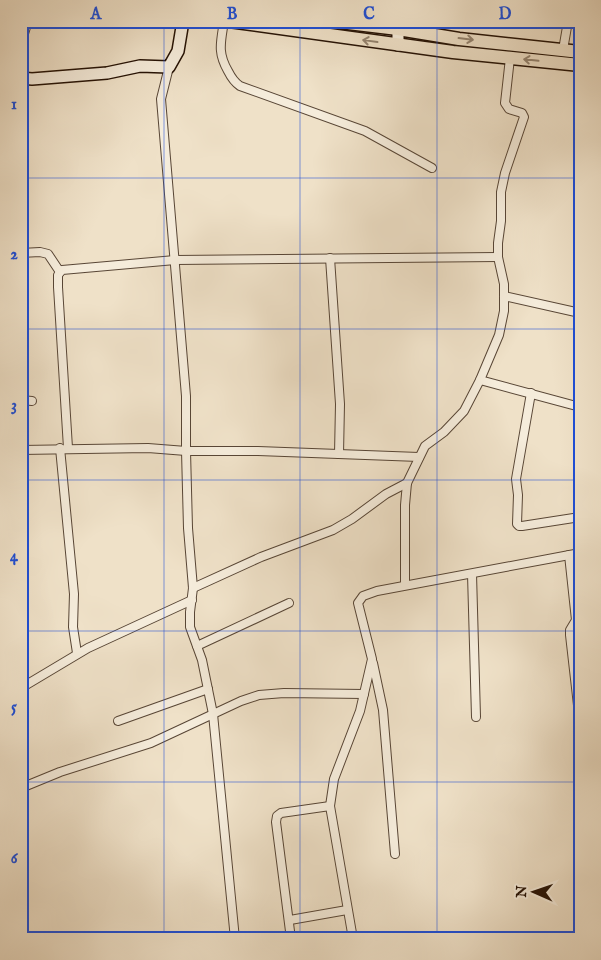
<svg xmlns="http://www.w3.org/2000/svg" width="601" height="960" font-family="'IM FELL English',serif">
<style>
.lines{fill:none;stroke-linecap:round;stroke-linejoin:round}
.street-casing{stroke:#584636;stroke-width:10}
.secondary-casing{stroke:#251205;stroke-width:14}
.primary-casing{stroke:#251205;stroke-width:15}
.street{stroke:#f5ecdb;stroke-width:8}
.secondary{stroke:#f5ecdb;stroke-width:11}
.primary{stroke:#efe1c8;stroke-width:12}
.oneway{stroke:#948470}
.grid{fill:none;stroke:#1d4ed8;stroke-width:1;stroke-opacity:0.55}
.neatline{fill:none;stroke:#1d4ed8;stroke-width:2}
.grid-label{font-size:16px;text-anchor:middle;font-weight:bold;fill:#1d4ed8}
</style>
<rect width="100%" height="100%" fill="#efe1c8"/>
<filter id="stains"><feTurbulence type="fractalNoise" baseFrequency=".004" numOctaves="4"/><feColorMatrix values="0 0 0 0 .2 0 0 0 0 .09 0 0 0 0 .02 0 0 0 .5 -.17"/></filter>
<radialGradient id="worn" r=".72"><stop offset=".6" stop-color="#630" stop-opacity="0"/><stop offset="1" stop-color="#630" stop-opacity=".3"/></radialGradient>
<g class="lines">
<defs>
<g id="street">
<path d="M224,21C221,42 217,52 228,71C231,77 234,82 240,86L365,131L432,168"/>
<path d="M21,43L28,21"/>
<path d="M563,50L568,21"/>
<path d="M21,253L40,252L48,254L60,272"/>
<path d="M330,258L340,404L339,454"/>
<path d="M504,296L580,313"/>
<path d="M480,380L580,407"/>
<path d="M531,393L516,479L518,495L517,524L519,526H522L580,517"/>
<path d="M21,400L32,401"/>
<path d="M60,448L74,594L73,627L77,653"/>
<path d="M68,448L58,287V275L62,270L175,260L498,257"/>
<path d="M21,450L148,448L186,451V396L161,99L169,67"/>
<path d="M569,555L576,620L570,630V635L580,723"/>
<path d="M472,574L476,717"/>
<path d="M405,585V505L407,483L425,446L444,432L464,411L480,380L499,335L504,311V284L498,257V243L501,221V192L505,173L524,117L522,113L509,109L505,103L510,58"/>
<path d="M193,588L261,557L333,530L352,519L386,494L407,483"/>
<path d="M197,646L289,603"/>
<path d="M373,663L383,710L395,854"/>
<path d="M21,688L88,648L192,600"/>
<path d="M118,721L208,689"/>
<path d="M21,788L60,772L151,743L241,701L259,695L284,693L364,694"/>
<path d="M290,920L347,910"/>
<path d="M235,939L213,714L202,660L190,627V612L193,588L188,528L186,451H258L419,457"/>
<path d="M291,939L276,822L277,816L281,813L330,806"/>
<path d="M353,939L330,806L334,779L360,711L372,659L358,603L363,596L377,591L580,553"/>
</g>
<g id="secondary">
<path d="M398,21V45"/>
<path d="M21,78L32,79L107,73L140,66L169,67L178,51L183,21"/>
</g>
<g id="primary">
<path d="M229,21L453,52L580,65"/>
<path d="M331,21L398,29L459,39L580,52"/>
</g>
</defs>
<use href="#street" class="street-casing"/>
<use href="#secondary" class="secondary-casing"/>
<use href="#primary" class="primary-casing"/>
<use href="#street" class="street"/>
<use href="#secondary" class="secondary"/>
<use href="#primary" class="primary"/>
</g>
<defs><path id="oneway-shaft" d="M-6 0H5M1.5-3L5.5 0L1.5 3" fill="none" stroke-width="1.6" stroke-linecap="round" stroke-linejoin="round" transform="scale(1.25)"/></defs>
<g class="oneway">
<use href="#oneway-shaft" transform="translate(466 39) rotate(7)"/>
<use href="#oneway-shaft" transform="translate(370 41) rotate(-172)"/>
<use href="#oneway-shaft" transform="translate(531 60) rotate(-174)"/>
</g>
<path class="grid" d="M164,21V939M300,21V939M437,21V939M21,178H580M21,329H580M21,480H580M21,631H580M21,782H580"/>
<rect width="601" height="960" fill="none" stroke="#efe1c8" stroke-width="55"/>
<g transform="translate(534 892) rotate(272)" stroke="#f5ecdb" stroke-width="4" paint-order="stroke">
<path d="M0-4L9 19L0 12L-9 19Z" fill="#251205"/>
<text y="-8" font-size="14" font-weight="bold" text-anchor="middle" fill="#251205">N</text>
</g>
<rect x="28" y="28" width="546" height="904" class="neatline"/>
<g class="grid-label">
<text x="96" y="19">A</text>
<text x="232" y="19">B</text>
<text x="369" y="19">C</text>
<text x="505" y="19">D</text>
<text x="14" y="109">1</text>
<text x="14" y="259">2</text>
<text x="14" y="410">3</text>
<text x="14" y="561">4</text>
<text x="14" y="712">5</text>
<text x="14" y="863">6</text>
</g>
<rect width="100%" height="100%" filter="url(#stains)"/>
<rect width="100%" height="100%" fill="url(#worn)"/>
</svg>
